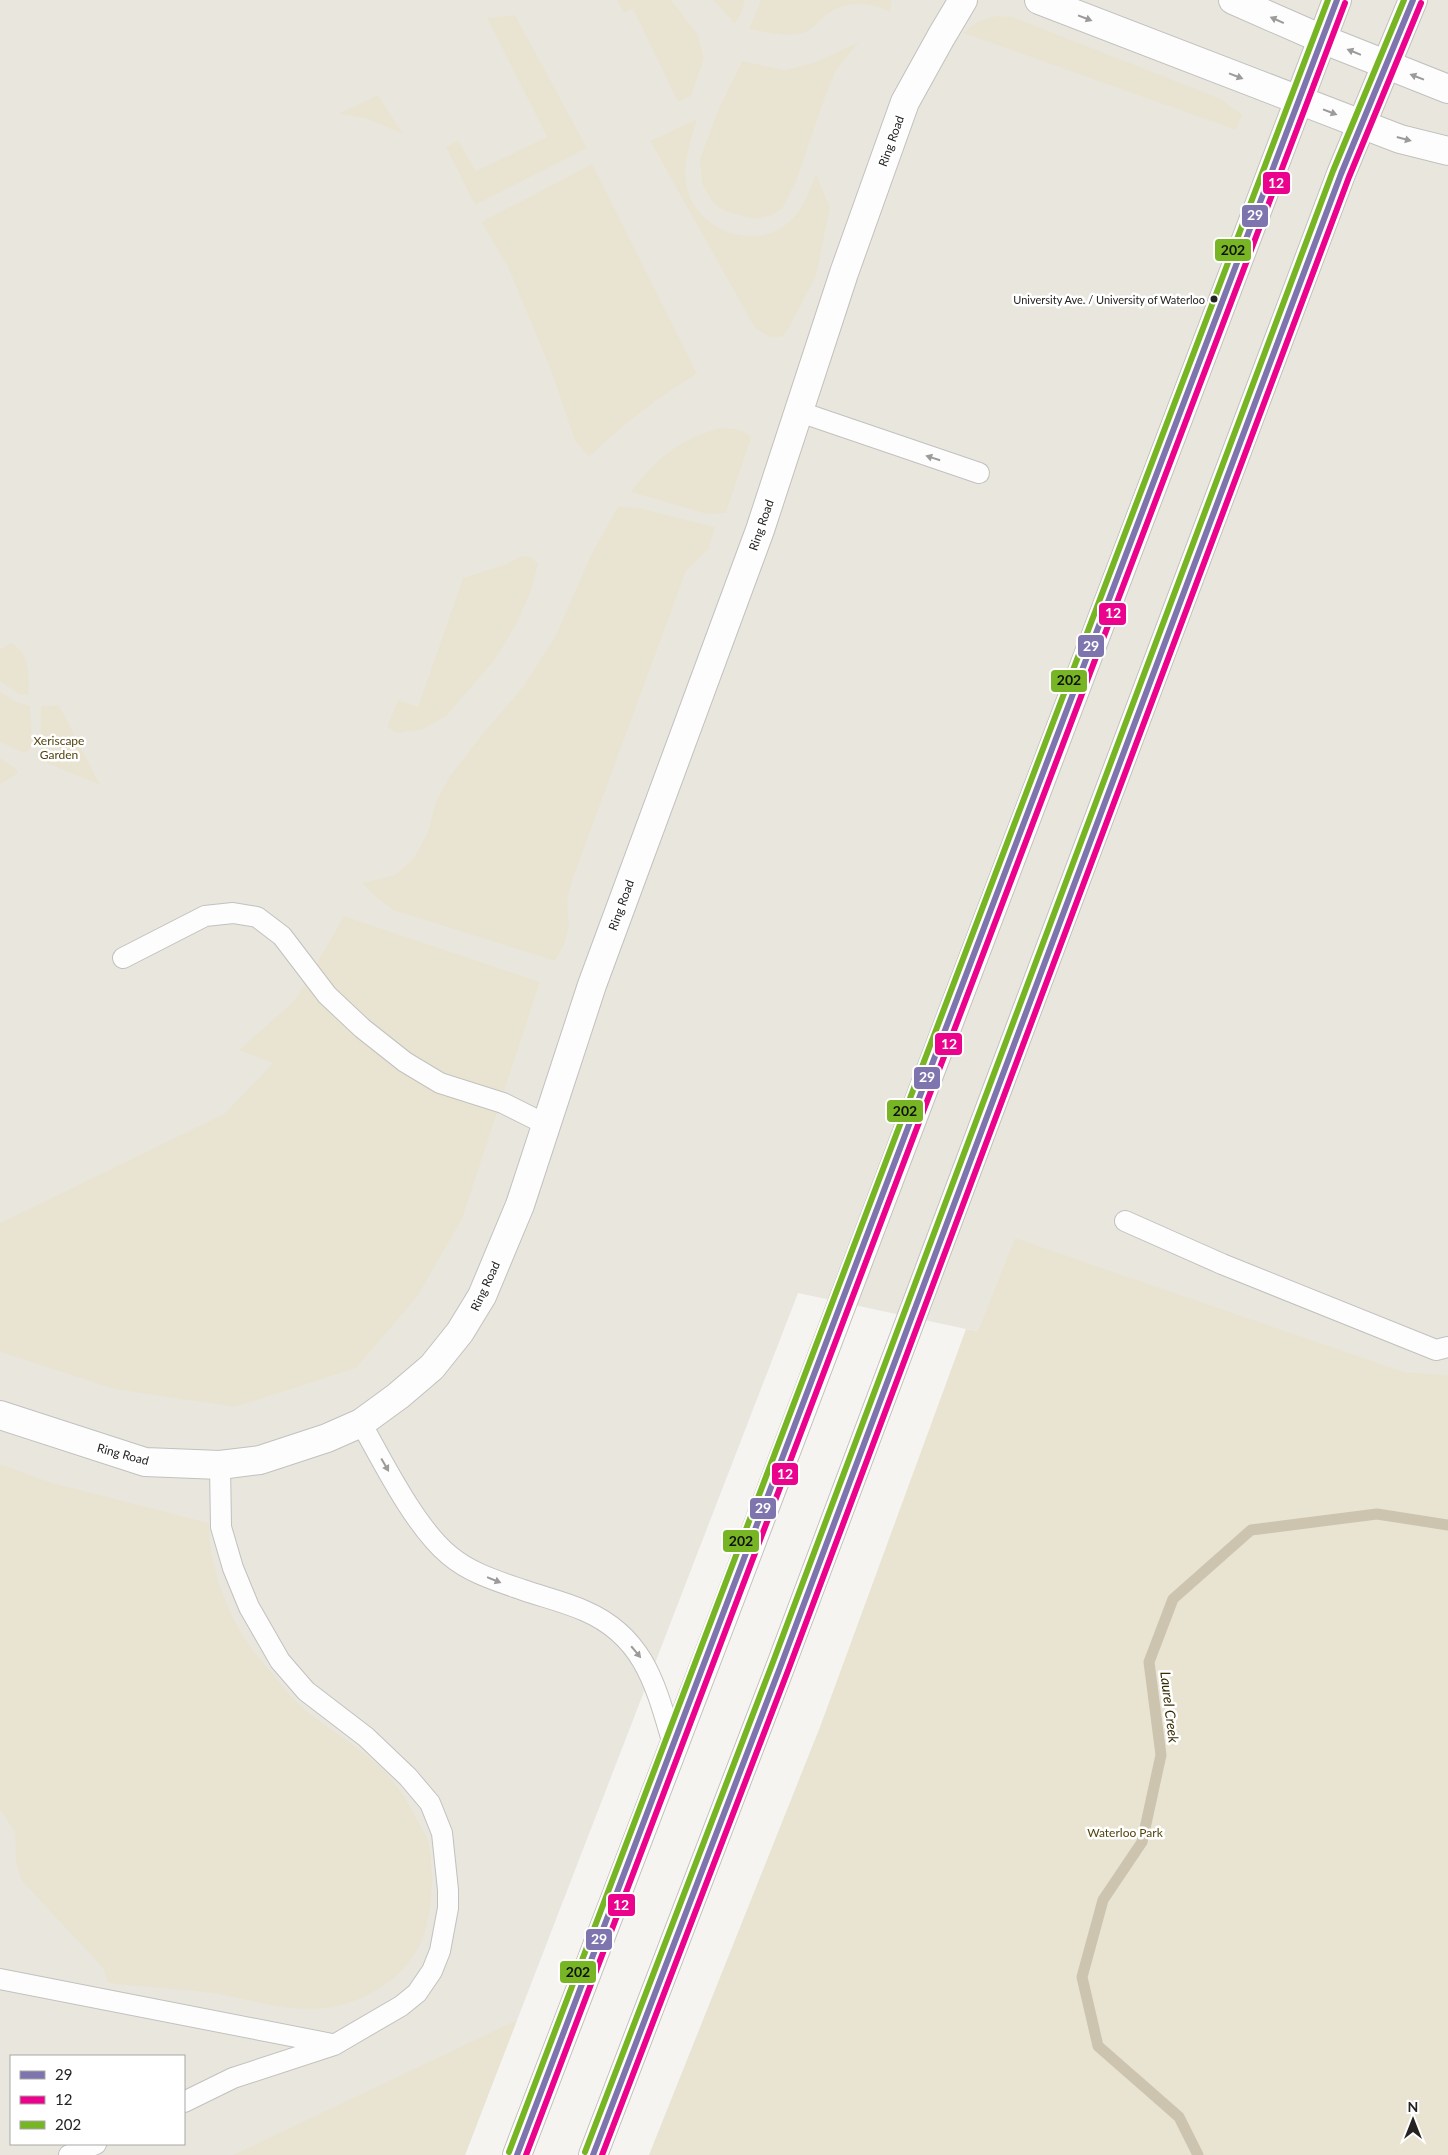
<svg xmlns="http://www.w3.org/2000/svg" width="1448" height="2155" font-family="Lato,sans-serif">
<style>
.built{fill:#e9e6de;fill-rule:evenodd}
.green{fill:#e9e4d2}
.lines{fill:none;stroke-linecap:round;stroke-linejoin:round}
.stream{stroke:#ccc4af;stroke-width:11}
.service-casing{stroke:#c2c1be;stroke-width:22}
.minor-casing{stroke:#c2c1be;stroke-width:30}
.secondary-casing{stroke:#c2c1be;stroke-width:30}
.service{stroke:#fefdfd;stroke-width:20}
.minor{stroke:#fefdfd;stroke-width:28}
.secondary{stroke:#fefdfd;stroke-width:28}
.bus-1-casing{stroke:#fff;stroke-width:10}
.bus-2-casing{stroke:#fff;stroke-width:10}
.bus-3-casing{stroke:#fff;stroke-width:10}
.bus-1{stroke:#7e74ae;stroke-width:6}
.bus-2{stroke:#eb028d;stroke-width:6}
.bus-3{stroke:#78b524;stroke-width:6}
.oneway{fill:#9c9b9a}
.bus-dot{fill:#242321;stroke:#fff;stroke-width:2}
.labels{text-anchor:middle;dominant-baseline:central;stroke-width:5;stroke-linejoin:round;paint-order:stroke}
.bus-label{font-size:11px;fill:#242321;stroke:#fff;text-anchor:end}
.street-label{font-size:12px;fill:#242321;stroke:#fff}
.park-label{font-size:12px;fill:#53440e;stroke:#fff}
.water-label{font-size:14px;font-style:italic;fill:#352a01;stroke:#fff}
.line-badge{stroke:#fff;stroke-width:2}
.badge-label{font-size:14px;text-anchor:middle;font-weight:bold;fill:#fff}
.pale-badge-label{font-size:14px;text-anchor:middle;font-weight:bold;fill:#111}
</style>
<rect width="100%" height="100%" fill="#f5f4f1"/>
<path class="built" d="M0,0H1448V1408L966,1329L798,1293L465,2155H0ZM11,2056H184V2144H11Z"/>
<g class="green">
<path d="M617,0H671L698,35L704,59L691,96L678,102L633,9L624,13Z"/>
<path d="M713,0H745L742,12L735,24Z"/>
<path d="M761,0H892L890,12C867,1 847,0 826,15C820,20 813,29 806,32C788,39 766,32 749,29Z"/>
<path d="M515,15L587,148L475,205L446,147L458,140L476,171L547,137L487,18Z"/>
<path d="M996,16L1013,17L1221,99L1242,115L1236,130L963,33L979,21Z"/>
<path d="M859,42L836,70L825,97L797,179L782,209L770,216L754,219L724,211L713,203L702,184L700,159L719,108L742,61L785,70L816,62Z"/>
<path d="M378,95L403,134L365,118L338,114Z"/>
<path d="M697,119C691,140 683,162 686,183C693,228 752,253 788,223C803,211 809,191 816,174L830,207L816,276L789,328L783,336L771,338L755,328L650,141Z"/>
<path d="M592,164L697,374C657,397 623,425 589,457L575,441L551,370L507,265L481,222Z"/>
<path d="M721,428C733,429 744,428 751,438L726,513L707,514L631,492C654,460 682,437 721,428Z"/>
<path d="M618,506L643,509L715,527L709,548L686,571L573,878L567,900L569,926L564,945L555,961L393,910L377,898L362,883L395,875L414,858L428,832L436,801L450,776L485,731L522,688L555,637L591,555Z"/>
<path d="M521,556L531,557L538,564L531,591L516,625L494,661L446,716L424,729L397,733L387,727L398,700L418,707L463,578L507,564Z"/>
<path d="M11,643C32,655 28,674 29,695L19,694L0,681V649Z"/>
<path d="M0,691L16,702L30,706L32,745L30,750L24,753L0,742Z"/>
<path d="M59,705L100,785L42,761L40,758L41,706Z"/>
<path d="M0,758L17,769V774L0,784Z"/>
<path d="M344,916L540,982L462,1219L417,1297L356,1368L235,1407L114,1389L0,1352V1223L224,1114L273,1063L239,1050L296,999Z"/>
<path d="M1015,1238L1404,1372L1448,1375V2155H649L820,1727L966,1329L978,1331Z"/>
<path d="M0,1464L49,1482L209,1523C208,1562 227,1614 250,1646C257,1656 266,1665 274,1675C281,1684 288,1694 296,1701C320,1725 351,1741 376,1763C396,1780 408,1802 420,1825C423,1831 428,1838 429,1844C434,1870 433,1902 426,1928C415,1975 361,2008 314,2009C282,2011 249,1999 218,1994C182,1989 145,1987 108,1983L103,1968L21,1880L16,1863L15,1832L0,1810Z"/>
<path d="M517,2020L465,2155H233Z"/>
</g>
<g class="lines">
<path class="stream" d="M1198,2155L1179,2117L1098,2046L1082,1977L1103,1900L1142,1842L1161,1755L1149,1662L1173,1599L1251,1530L1377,1514L1448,1525"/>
<defs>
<g id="service">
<path d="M797,411L979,473"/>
<path d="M123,958L205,916L233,913L257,917L282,936L327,995L362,1028L405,1062L440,1083L503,1103L545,1124"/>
<path d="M1125,1221L1222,1264L1436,1350L1448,1347"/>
<path d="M361,1423C383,1462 415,1527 449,1555C470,1573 497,1581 523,1590C543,1597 565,1602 585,1611C645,1637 656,1687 673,1744"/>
<path d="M0,1979L332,2044"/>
<path d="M184,2102L233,2078L334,2045L401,2006L417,1993L432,1971L440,1951L448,1908V1890L442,1833L430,1803L408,1777L366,1737L306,1691L280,1661L249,1607L233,1568L221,1527L220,1465"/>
<path d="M69,2155L96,2144"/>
</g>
<g id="minor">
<path d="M1039,0L1400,139L1448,151"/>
<path d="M1233,0L1322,39L1448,89"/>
<path d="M0,1415L145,1462L220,1465L260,1460L327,1438L361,1423L398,1396L432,1367L460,1332L482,1296L520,1205L592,985L760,530L844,273L905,102L941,37L963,0"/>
</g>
<g id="secondary">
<path d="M517,2155L733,1591L1337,0"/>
<path d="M593,2155L781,1665L1341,174L1413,0"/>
</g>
</defs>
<use href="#service" class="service-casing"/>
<use href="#minor" class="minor-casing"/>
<use href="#secondary" class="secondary-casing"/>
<use href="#service" class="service"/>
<use href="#minor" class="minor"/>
<use href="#secondary" class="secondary"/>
<defs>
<g id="bus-1">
<path d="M517,2155L1337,0"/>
<path d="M593,2155L781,1665L1341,174L1413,0"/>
</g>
<g id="bus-2">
<path d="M526,2155L1345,3"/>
<path d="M602,2155L789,1668L1349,177L1421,3"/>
</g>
<g id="bus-3">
<path d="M509,2152L1328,0"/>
<path d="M585,2152L773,1662L1333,171L1404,0"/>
</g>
</defs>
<use href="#bus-1" class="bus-1-casing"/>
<use href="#bus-2" class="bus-2-casing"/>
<use href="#bus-3" class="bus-3-casing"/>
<use href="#bus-1" class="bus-1"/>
<use href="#bus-2" class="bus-2"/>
<use href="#bus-3" class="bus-3"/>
</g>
<defs><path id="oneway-solid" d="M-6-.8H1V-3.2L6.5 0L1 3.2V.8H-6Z" transform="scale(1.25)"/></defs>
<g class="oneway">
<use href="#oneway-solid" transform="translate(1085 18) rotate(21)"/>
<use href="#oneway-solid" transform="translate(1277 20) rotate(-156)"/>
<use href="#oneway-solid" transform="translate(1354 52) rotate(-158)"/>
<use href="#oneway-solid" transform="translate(1236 76) rotate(21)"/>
<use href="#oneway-solid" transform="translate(1417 77) rotate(-159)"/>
<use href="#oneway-solid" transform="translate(1330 112) rotate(21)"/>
<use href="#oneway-solid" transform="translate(1404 139) rotate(15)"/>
<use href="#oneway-solid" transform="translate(933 458) rotate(-162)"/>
<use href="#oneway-solid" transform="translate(385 1465) rotate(60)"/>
<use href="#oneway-solid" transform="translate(494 1580) rotate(22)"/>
<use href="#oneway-solid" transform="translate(636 1652) rotate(50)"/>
</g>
<circle class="bus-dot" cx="1214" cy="299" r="4.5"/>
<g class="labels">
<g class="bus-label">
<text x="1205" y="299">University Ave. / University of Waterloo</text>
</g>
<g class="street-label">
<text transform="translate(891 141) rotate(-70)">Ring Road</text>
<text transform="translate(761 525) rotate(-71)">Ring Road</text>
<text transform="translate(621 905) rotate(-70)">Ring Road</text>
<text transform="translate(485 1286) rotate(-65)">Ring Road</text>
<text transform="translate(123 1454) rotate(15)">Ring Road</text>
</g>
<g class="park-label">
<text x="59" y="740">Xeriscape<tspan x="59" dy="14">Garden</tspan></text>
<text x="1125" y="1832">Waterloo Park</text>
</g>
<g class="water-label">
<text transform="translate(1170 1707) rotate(83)">Laurel Creek</text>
</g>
</g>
<g class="line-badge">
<rect x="1262" y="171" width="29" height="24" rx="5" fill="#eb028d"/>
<rect x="1241" y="204" width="28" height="24" rx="5" fill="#7e74ae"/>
<rect x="1214" y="238" width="38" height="24" rx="5" fill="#78b524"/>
<rect x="1098" y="602" width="29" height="24" rx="5" fill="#eb028d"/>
<rect x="1077" y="634" width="28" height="24" rx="5" fill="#7e74ae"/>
<rect x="1050" y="669" width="38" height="24" rx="5" fill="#78b524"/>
<rect x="934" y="1032" width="29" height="24" rx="5" fill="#eb028d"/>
<rect x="913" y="1066" width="28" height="24" rx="5" fill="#7e74ae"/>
<rect x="886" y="1099" width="38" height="24" rx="5" fill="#78b524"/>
<rect x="771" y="1462" width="28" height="24" rx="5" fill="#eb028d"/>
<rect x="749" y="1497" width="28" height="23" rx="5" fill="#7e74ae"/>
<rect x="722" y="1529" width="38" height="24" rx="5" fill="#78b524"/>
<rect x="607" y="1893" width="29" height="24" rx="5" fill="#eb028d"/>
<rect x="585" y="1928" width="28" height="23" rx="5" fill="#7e74ae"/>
<rect x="559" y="1960" width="38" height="24" rx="5" fill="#78b524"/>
</g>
<g class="badge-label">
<text x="1276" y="188">12</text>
<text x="1255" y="220">29</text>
<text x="1113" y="618">12</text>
<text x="1091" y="651">29</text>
<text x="949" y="1049">12</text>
<text x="927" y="1082">29</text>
<text x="785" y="1479">12</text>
<text x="763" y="1513">29</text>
<text x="621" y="1910">12</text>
<text x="599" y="1944">29</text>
</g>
<g class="pale-badge-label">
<text x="1233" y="255">202</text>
<text x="1069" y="685">202</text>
<text x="905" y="1116">202</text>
<text x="741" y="1546">202</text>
<text x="578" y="1977">202</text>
</g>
<rect x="10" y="2055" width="175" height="90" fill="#ffffff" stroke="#a7a7a6"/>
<rect x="20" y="2071" width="25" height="8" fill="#7e74ae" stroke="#a7a7a6"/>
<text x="55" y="2080" font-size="15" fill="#242321">29</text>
<rect x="20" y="2096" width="25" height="8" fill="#eb028d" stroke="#a7a7a6"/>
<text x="55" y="2105" font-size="15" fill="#242321">12</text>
<rect x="20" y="2121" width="25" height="8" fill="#78b524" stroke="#a7a7a6"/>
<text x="55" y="2130" font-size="15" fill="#242321">202</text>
<g transform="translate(1413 2120)" stroke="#ffffff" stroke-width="4" paint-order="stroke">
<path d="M0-4L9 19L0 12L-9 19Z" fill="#242321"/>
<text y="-8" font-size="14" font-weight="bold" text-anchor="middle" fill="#242321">N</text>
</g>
</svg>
